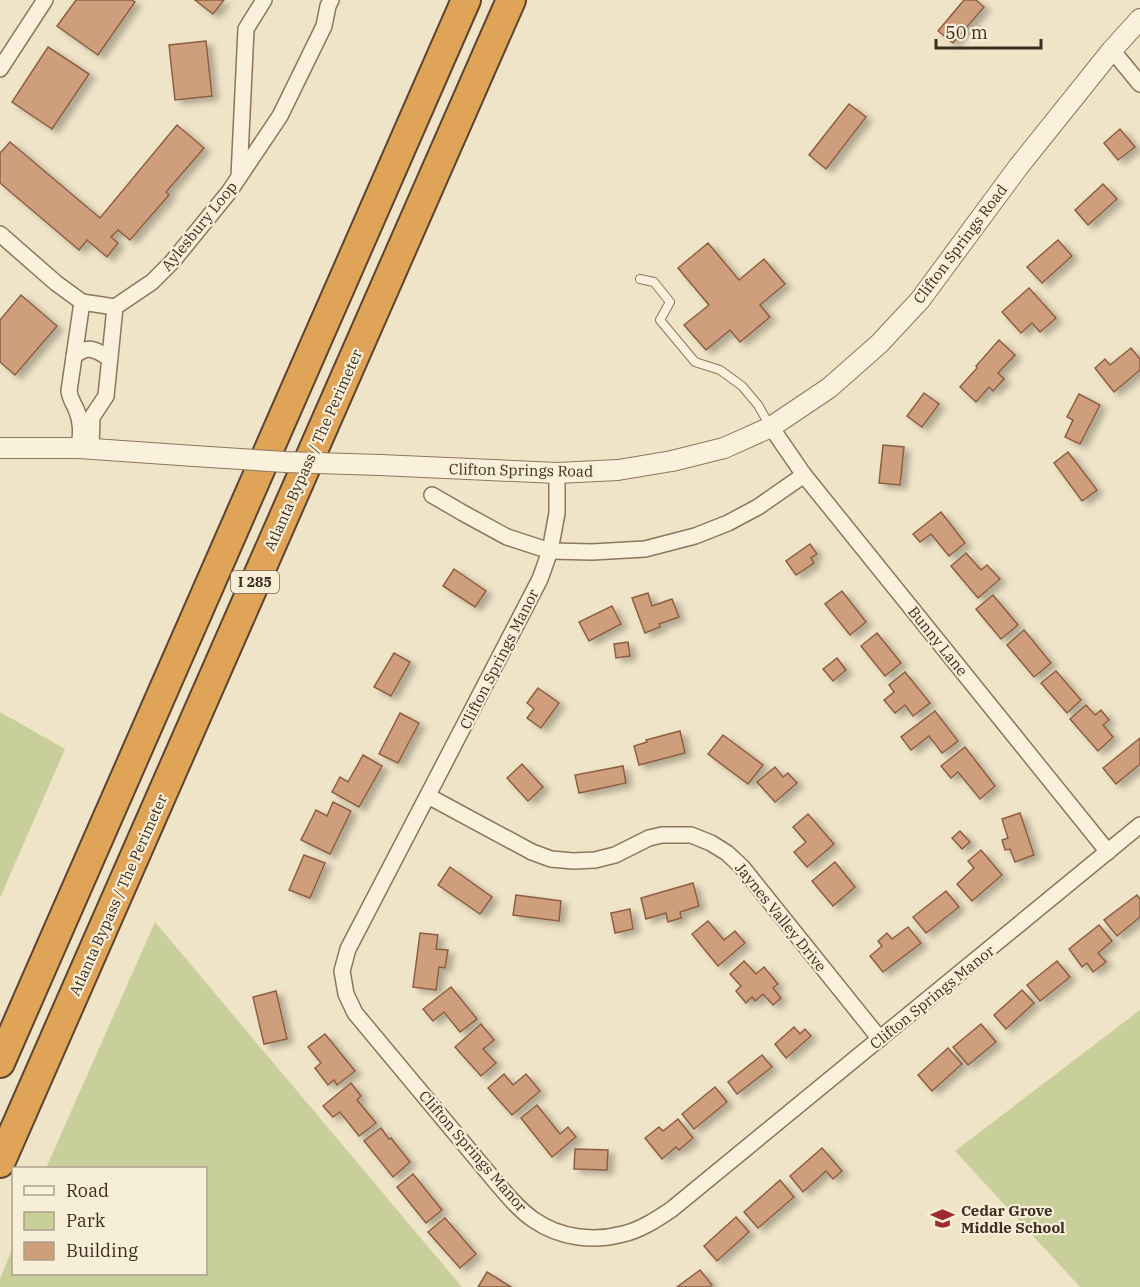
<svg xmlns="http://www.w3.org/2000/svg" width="1140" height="1287" font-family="'IBM Plex Serif',serif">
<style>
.green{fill:#c9cf9b}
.building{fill:#cf9f7d;stroke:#8d5f41;stroke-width:1.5;filter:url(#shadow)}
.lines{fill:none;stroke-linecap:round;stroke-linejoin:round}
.service-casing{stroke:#8d765c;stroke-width:10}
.minor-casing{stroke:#8d765c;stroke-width:18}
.tertiary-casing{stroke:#8d765c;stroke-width:22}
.motorway-casing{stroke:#5b4430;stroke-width:32}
.service{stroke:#faf1dc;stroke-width:8}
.minor{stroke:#faf1dc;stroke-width:15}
.tertiary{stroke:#faf1dc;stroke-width:20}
.motorway{stroke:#e0a458;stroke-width:28}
.tertiary-bridge-casing{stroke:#8d765c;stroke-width:22;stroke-linecap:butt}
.tertiary-bridge{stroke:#faf1dc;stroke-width:20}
.labels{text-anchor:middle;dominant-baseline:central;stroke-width:4.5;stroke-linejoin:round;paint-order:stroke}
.shield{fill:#f7eed8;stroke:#756857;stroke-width:1.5}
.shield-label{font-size:14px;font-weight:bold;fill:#3d2e20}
.street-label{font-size:15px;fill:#3d2e20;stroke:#f7eed8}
.poi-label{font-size:15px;font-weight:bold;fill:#3d2e20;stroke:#f7eed8;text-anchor:start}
</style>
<defs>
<filter id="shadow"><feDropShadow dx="6" dy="4" stdDeviation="3" flood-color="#0004"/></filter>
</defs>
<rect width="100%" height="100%" fill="#f0e4c8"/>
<g class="green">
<path d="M0,712L65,749L0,898Z"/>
<path d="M155,922L462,1287H0V1279L13,1247L14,1274H206V1168H46Z"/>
<path d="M1140,1010V1287H1080L955,1151Z"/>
</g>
<g class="building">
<path d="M76,0H132L135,2L98,55L57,26Z"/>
<path d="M195,0H224L213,14Z"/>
<path d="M964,0H976L984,7L953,43L938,31Z"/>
<path d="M206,41L212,96L175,100L169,45Z"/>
<path d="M48,47L89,74L52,129L12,102Z"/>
<path d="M849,104L866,117L826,169L809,155Z"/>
<path d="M177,125L204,148L166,192L169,195L130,240L118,230L111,237L118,243L107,257L87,240L79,250L0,183V153L10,142L100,218Z"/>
<path d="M1120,129L1135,147L1118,160L1104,143Z"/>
<path d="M1103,184L1117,199L1088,225L1075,210Z"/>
<path d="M1058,240L1072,256L1042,283L1027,267Z"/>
<path d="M708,243L739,280L764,259L785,284L760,305L770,317L740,342L730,330L706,350L684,325L709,305L678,268Z"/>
<path d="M1029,288L1056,318L1040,332L1032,323L1021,333L1002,312Z"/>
<path d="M21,295L57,326L15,375L0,362V320Z"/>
<path d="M999,340L1015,355L998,373L1004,379L993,391L989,387L976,402L960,387L977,368L976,366Z"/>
<path d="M1131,348L1140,359V370L1114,392L1095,368L1105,359L1110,365Z"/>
<path d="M924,393L939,404L922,427L907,416Z"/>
<path d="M1079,394L1100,405L1080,444L1065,437L1073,420L1067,417Z"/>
<path d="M883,445L904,447L900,485L879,483Z"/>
<path d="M1068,452L1097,490L1082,501L1054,463Z"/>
<path d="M941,512L965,543L949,556L931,534L920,542L913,534Z"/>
<path d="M810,544L817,554L811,558L814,563L796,575L786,561Z"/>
<path d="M966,553L981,570L987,565L1000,579L978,598L951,566Z"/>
<path d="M454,569L486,591L475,607L443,586Z"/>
<path d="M842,591L866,622L850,635L825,604Z"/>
<path d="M648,593L652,606L672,599L679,617L659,624L660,627L645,633L632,598Z"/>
<path d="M993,595L1018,625L1001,639L976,609Z"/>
<path d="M612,606L621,624L589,641L579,622Z"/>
<path d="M1024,630L1051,663L1034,677L1007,645Z"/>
<path d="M877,633L901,663L885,676L861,646Z"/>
<path d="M628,642L630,656L616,658L614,644Z"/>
<path d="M394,653L410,662L391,696L374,687Z"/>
<path d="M837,658L846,670L833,681L823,669Z"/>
<path d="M1056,671L1081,700L1067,713L1041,683Z"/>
<path d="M905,672L930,703L913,716L905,705L895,713L884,700L894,692L889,685Z"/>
<path d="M538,688L559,703L541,728L527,718L534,709L527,703Z"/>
<path d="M1086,705L1095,715L1101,710L1109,720L1103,725L1113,737L1098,751L1070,719Z"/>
<path d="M935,711L958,741L942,753L929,736L911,750L901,737Z"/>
<path d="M400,713L419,723L398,763L379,754Z"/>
<path d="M680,731L685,753L639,765L634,746L647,742L646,740Z"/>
<path d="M723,735L763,765L748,784L708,754Z"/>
<path d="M1140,738V764L1116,784L1103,768Z"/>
<path d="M965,747L995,786L980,799L958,772L951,778L941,766Z"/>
<path d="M363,755L382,766L359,807L332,792L340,777L348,782Z"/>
<path d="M522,764L543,787L528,801L507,778Z"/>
<path d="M623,766L626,783L579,793L575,775Z"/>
<path d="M775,767L783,777L788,773L797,783L775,802L757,782Z"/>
<path d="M333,802L351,811L330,854L301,840L316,810L327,816Z"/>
<path d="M1020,813L1034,855L1015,862L1010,849L1005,850L1002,840L1008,838L1002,819Z"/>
<path d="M808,814L834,844L807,867L794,852L806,842L793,827Z"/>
<path d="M960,831L970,842L962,849L952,838Z"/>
<path d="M981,850L1002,875L972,901L957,884L974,868L968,861Z"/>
<path d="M304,855L325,863L310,898L289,890Z"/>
<path d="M835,862L855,887L833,906L812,881Z"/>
<path d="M450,867L492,897L480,914L438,885Z"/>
<path d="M693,883L699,906L680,912L681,918L668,922L666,913L646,919L641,898Z"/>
<path d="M946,891L959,907L926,933L913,917Z"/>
<path d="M516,895L561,901L559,921L513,915Z"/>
<path d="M1137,895L1140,899V917L1117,936L1104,920Z"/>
<path d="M630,909L633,929L615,933L611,913Z"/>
<path d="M708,921L724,940L735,931L745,943L718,966L692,934Z"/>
<path d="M1099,925L1112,941L1098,953L1106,962L1093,972L1087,963L1082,967L1069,949Z"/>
<path d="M908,927L921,943L883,972L870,956L882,946L878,941L887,933L892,939Z"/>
<path d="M420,933L438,935L436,949L448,950L445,968L439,967L436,990L413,987Z"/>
<path d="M744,961L756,974L764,967L778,984L773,988L781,998L773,1005L763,994L755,1001L752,997L746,1003L736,991L741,986L730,974Z"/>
<path d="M1057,961L1070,977L1040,1001L1027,985Z"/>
<path d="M451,987L477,1019L460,1032L444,1012L433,1021L423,1009Z"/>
<path d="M1022,990L1034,1003L1006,1029L994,1015Z"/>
<path d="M276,991L287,1039L264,1044L253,997Z"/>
<path d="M481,1024L494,1040L483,1049L496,1063L481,1076L455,1047Z"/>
<path d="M981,1024L996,1042L968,1065L953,1047Z"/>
<path d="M794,1027L800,1034L805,1029L811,1036L786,1058L775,1044Z"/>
<path d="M325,1034L355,1071L337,1085L334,1080L328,1085L315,1068L321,1063L308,1047Z"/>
<path d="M948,1048L962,1064L932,1091L918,1075Z"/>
<path d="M762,1055L772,1067L737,1094L728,1082Z"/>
<path d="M504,1074L513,1085L526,1074L540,1091L512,1115L488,1088Z"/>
<path d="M351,1083L361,1096L357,1100L376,1123L359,1136L340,1112L333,1117L323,1106Z"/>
<path d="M715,1087L727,1102L694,1129L682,1114Z"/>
<path d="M537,1105L560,1134L568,1127L576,1137L552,1157L521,1118Z"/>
<path d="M678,1119L693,1138L679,1150L676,1147L662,1159L645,1138L659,1127L663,1131Z"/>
<path d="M381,1128L389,1139L391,1138L410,1162L393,1177L364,1141Z"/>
<path d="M822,1148L842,1171L833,1179L826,1171L803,1192L790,1176Z"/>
<path d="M575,1149L608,1150L607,1170L574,1169Z"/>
<path d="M413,1174L442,1210L426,1223L397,1187Z"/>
<path d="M780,1180L794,1197L758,1228L744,1212Z"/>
<path d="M736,1217L749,1232L717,1261L704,1246Z"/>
<path d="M445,1218L476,1254L460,1268L428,1232Z"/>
<path d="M700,1270L712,1285L709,1287H677Z"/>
<path d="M487,1272L511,1287H478Z"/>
</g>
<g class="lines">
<defs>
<path id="service" d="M640,279L654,282L670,302L660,320L695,362L720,370L742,386L758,405L770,426"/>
<g id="minor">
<path d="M1112,50L1140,84"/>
<path d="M0,69L45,0"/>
<path d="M239,177L246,29L264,0"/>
<path d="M0,234L56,283L82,302L115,307"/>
<path d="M74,356C88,345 95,349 109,358"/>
<path d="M771,427L804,475L1108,852"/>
<path d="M79,448C81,434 82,422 76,409C73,402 70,399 69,391L82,302"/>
<path d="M91,448L92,417L106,396L115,307L152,282L172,262L229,192L280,116L324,26L328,6L331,0"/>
<path d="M557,473V513L550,551L540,579L348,949L342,971L346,994L355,1013L495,1181C507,1195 519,1210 534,1220C560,1238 593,1242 623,1234C641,1230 657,1219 672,1209L1140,825"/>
<path d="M432,495L463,513L507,537L550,551L592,552L645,549L695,536L728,523L758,507L804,475"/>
<path d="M428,796L532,852L551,859L573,861L595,860L615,855L649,838L662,835H691L711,843L727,853L742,867L880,1039"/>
</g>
<g id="tertiary">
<path d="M0,448H79L194,456"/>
<path d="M380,465L557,473L618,470L672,461L724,448L771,427L829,388L879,344L920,300L1019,166L1112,50L1140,19"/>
</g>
<g id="motorway">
<path d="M0,1063L466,0"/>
<path d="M0,1163L511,0"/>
</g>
</defs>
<use href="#service" class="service-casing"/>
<use href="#minor" class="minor-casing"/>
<use href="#tertiary" class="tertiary-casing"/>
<use href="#motorway" class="motorway-casing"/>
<use href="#service" class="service"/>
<use href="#minor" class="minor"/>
<use href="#tertiary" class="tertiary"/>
<use href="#motorway" class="motorway"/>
<defs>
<path id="tertiary-bridge" d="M194,456L285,462L380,465"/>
</defs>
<use href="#tertiary-bridge" class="tertiary-bridge-casing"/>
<use href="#tertiary-bridge" class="tertiary-bridge"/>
</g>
<defs>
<symbol id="school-bare" viewBox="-9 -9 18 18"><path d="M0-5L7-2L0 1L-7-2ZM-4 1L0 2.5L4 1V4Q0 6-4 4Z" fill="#9e2a2b" stroke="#f7eed8" stroke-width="2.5" paint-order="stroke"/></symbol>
</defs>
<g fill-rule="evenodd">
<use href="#school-bare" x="926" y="1202" width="33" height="33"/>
</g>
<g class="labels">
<rect class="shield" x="231" y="571" width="48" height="22" rx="4.5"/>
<g class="shield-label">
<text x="255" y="582">I 285</text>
</g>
<g class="street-label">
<text transform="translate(199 226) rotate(-51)">Aylesbury Loop</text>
<text transform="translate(960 244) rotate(-53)">Clifton Springs Road</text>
<text transform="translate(313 450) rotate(-66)">Atlanta Bypass / The Perimeter</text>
<text transform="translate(521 470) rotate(1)">Clifton Springs Road</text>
<text transform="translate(938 641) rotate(51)">Bunny Lane</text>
<text transform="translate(499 659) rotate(-63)">Clifton Springs Manor</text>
<text transform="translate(118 895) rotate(-66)">Atlanta Bypass / The Perimeter</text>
<text transform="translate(781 917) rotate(51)">Jaynes Valley Drive</text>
<text transform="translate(932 997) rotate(-39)">Clifton Springs Manor</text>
<text transform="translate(473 1151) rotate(49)">Clifton Springs Manor</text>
</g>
<g class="poi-label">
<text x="961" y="1210">Cedar Grove<tspan x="961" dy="17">Middle School</tspan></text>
</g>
</g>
<rect x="12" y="1167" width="195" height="108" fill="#f7eed8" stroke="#ada18e" stroke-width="1.5"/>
<rect x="24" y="1186" width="30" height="9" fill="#faf1dc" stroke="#ada18e" stroke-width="1.5"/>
<text x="66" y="1197" font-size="18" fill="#3d2e20">Road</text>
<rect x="24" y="1212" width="30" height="18" fill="#c9cf9b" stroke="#ada18e" stroke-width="1.5"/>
<text x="66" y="1227" font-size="18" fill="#3d2e20">Park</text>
<rect x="24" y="1242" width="30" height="18" fill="#cf9f7d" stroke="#ada18e" stroke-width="1.5"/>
<text x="66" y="1257" font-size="18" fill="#3d2e20">Building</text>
<path d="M936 39v9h105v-9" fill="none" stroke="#3d2e20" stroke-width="3"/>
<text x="945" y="39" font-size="18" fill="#3d2e20" stroke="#f7eed8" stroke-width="4.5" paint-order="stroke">50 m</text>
</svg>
